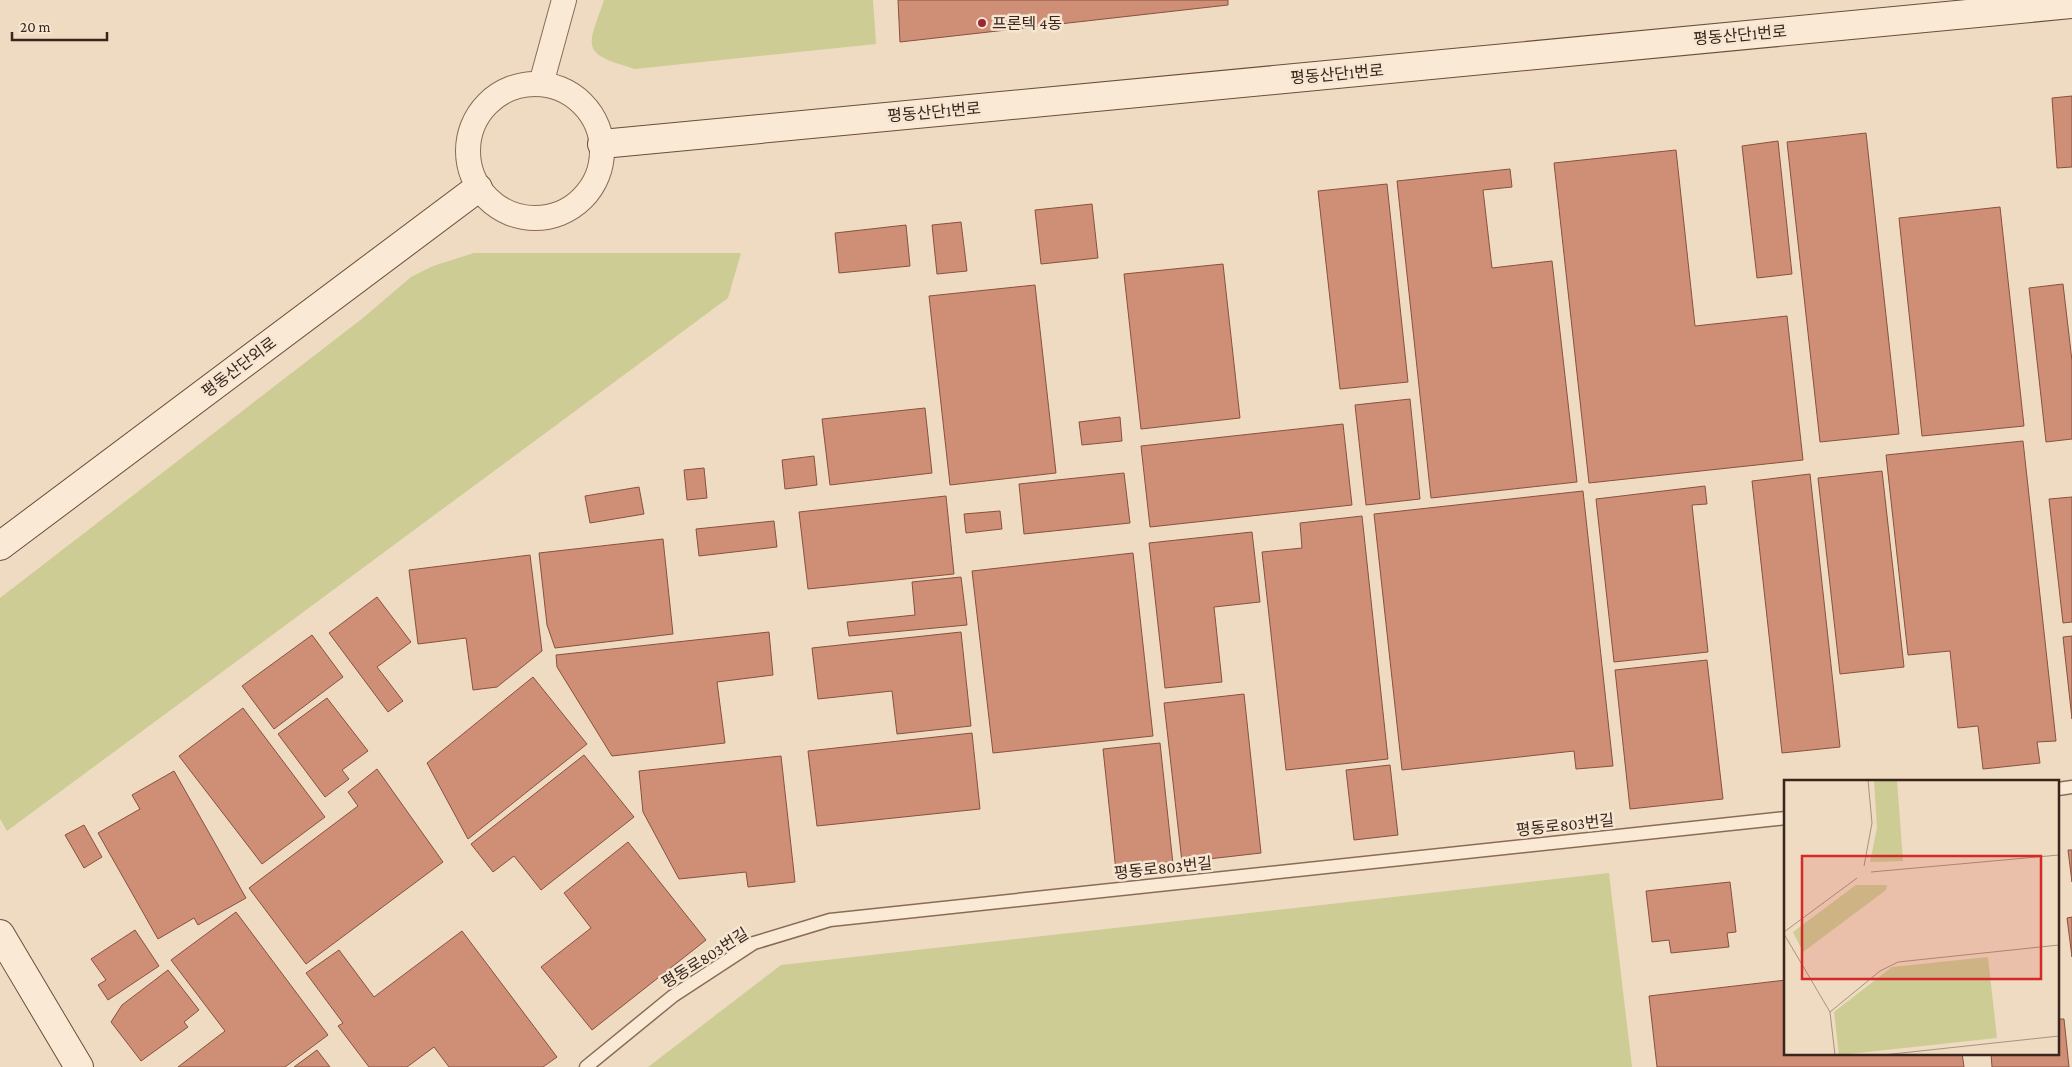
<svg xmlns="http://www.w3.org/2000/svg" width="2072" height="1067" font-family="'Crimson Pro','Noto Sans KR',serif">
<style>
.green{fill:#cdcc95}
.building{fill:#ce8f76;stroke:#89513d}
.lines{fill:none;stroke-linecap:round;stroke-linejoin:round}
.lane-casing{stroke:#896b58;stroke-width:15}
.street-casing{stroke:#896b58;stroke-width:26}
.secondary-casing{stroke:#6b4d3b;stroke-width:30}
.lane{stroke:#fae9d4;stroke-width:12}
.street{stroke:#fae9d4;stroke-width:24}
.secondary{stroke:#fae9d4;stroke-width:28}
.poi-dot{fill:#9a2637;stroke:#f6e6d1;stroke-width:2}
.labels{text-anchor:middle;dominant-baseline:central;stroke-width:5;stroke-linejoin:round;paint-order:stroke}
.poi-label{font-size:16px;fill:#38261d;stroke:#f6e6d1;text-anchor:start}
.street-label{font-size:16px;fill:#38261d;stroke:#f6e6d1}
.inset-road{fill:none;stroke:#a6937f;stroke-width:1}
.view{fill:#d62828;fill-opacity:0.15;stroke:#d62828;stroke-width:2.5}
.inset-edge{fill:none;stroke:#38261d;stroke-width:2.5}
</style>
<rect width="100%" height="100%" fill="#efdbc1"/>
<g class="green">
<path d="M604,0H873L876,44L635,69C580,53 587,49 604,0Z"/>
<path d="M474,253H741L728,298L7,831L0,819V598L363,318L411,277L433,266Z"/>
<path d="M1609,873L1632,1067H648L781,965Z"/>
</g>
<g class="building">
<path d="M898,0H1228V5L900,42Z"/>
<path d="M2072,96V167L2057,168L2052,98Z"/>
<path d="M1866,133L1899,434L1820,442L1787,142Z"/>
<path d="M1778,141L1792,274L1757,278L1742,146Z"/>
<path d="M1676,150L1695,326L1787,316L1803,460L1589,483L1554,163Z"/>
<path d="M1510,169L1512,187L1483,190L1492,268L1552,261L1577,482L1431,498L1397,181Z"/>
<path d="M1387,184L1408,382L1340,389L1318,191Z"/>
<path d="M1092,204L1098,258L1041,264L1035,210Z"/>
<path d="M2000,207L2024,426L1922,436L1899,218Z"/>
<path d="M961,222L967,271L937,274L932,225Z"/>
<path d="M906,225L910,266L839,273L835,233Z"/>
<path d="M1223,264L1240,418L1141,429L1124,274Z"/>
<path d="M2063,284L2072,361V439L2046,442L2029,288Z"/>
<path d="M1035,285L1056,473L950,485L929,296Z"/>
<path d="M1410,399L1420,499L1366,505L1355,405Z"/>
<path d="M925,408L932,473L830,485L822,419Z"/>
<path d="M1120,417L1122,441L1082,445L1079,422Z"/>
<path d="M1343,424L1352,505L1150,527L1141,446Z"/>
<path d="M2023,441L2056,741L2037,742L2040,763L1983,769L1978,726L1958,728L1950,651L1908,655L1886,455Z"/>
<path d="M814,456L817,485L785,489L782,460Z"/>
<path d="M704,468L707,498L687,500L684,470Z"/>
<path d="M1882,471L1904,667L1840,674L1818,478Z"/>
<path d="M1124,473L1130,523L1024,534L1019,484Z"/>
<path d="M1810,474L1840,747L1782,753L1752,481Z"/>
<path d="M1705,486L1707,504L1692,505L1708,652L1614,662L1596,499Z"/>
<path d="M639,487L644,514L590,523L585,496Z"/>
<path d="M1583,491L1613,766L1576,769L1574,751L1402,770L1374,514Z"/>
<path d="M946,496L954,574L808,589L799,512Z"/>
<path d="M2072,497V622L2063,623L2049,499Z"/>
<path d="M1000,511L1002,529L966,533L964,514Z"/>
<path d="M1362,516L1388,759L1286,770L1262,552L1302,548L1300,523Z"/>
<path d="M774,521L777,547L699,556L696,529Z"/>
<path d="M1252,532L1260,602L1214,607L1222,682L1165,688L1149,543Z"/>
<path d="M663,539L673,634L555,648L547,625L539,553Z"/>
<path d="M1133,553L1153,736L993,753L972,571Z"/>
<path d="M530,555L542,651L497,687L473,690L466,638L418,644L409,570Z"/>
<path d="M961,577L967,625L849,636L847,622L915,615L912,582Z"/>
<path d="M377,597L411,642L377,667L403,701L388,712L329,633Z"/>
<path d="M769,632L773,675L717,682L725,743L612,756L557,667L556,655Z"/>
<path d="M961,632L971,726L897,734L892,691L818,699L812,648Z"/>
<path d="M312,635L343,677L274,729L242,686Z"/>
<path d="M2072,636V719L2063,637Z"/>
<path d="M1707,660L1723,799L1630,809L1615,670Z"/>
<path d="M533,677L587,744L468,839L427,763Z"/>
<path d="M1244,694L1261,853L1182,862L1164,703Z"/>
<path d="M327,698L368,751L342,770L349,779L325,797L278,734Z"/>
<path d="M243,708L325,817L262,864L179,756Z"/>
<path d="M972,733L980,809L817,826L808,751Z"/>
<path d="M1160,743L1173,864L1116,871L1103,749Z"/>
<path d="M584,755L634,817L541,890L514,856L493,872L471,844Z"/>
<path d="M781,756L795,882L748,887L746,872L679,879L643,812L639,771Z"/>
<path d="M1390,765L1398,835L1354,840L1346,770Z"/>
<path d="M377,769L443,862L306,964L249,888L358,806L348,792Z"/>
<path d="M174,771L246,898L198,925L194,918L158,939L98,833L140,809L132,795Z"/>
<path d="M84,825L102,857L84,868L65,835Z"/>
<path d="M628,842L706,940L592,1030L541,967L591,928L564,893Z"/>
<path d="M2068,850H2072V882Z"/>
<path d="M1730,882L1736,932L1727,933L1729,947L1671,953L1669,940L1652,942L1646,891Z"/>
<path d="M236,912L328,1035L285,1067H178L225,1031L171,960Z"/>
<path d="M2072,917V957L2067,918Z"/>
<path d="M135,930L159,966L108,1000L98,985L106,980L91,959Z"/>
<path d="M462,931L557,1057L543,1067H449L434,1047L407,1067H369L338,1026L343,1023L306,973L339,950L374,997Z"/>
<path d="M168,970L199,1010L184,1022L188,1027L141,1061L111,1022L122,1005Z"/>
<path d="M1786,980V1053H1962L1964,1067H1657L1649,996Z"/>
<path d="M2058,1019H2064L2069,1067H1992L1991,1053H2058Z"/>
<path d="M317,1050L330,1067H294Z"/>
</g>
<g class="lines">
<defs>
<g id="lane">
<path d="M2058,789L2072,787"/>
<path d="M586,1067L673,996L754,943L830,920L1786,818"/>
</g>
<g id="street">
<path d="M541,84L564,0"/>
<circle cx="535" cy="151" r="67"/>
</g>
<g id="secondary">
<path d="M602,144L2072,4"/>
<path d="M0,546L478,188"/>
<path d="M0,934L79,1067"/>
</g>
</defs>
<use href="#lane" class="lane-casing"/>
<use href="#street" class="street-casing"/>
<use href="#secondary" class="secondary-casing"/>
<use href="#lane" class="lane"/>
<use href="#street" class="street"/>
<use href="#secondary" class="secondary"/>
</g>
<circle class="poi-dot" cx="982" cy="23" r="5"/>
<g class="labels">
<g class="poi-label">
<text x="992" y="23">프론텍 4동</text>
</g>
<g class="street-label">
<text transform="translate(1740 35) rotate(-5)">평동산단1번로</text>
<text transform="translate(1337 74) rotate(-5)">평동산단1번로</text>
<text transform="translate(934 112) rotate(-5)">평동산단1번로</text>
<text transform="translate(239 367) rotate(-37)">평동산단외로</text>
<text transform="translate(1565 825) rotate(-6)">평동로803번길</text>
<text transform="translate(1163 868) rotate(-6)">평동로803번길</text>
<text transform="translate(705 958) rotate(-32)">평동로803번길</text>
</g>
</g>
<g transform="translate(1784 780)">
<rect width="275" height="275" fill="#efdbc1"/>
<path d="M90,0H113L119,81L86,82L93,48ZM72,105H103L102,110L19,172L9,152ZM204,177L213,258L55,275L50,232L108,187Z" fill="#cdcc95"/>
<path class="inset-road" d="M80,86L88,43L84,0M87,92L275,75M0,152L73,98M0,154L46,232L51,275M46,232L96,191L114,182L275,165M99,275L275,256"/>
<path class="view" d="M18,76H257V199H18Z"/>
<rect width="275" height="275" class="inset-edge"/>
</g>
<path d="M12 32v8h95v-8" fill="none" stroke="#38261d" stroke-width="2.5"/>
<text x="20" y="32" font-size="15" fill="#38261d" stroke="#f6e6d1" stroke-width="4" paint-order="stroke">20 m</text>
</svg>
